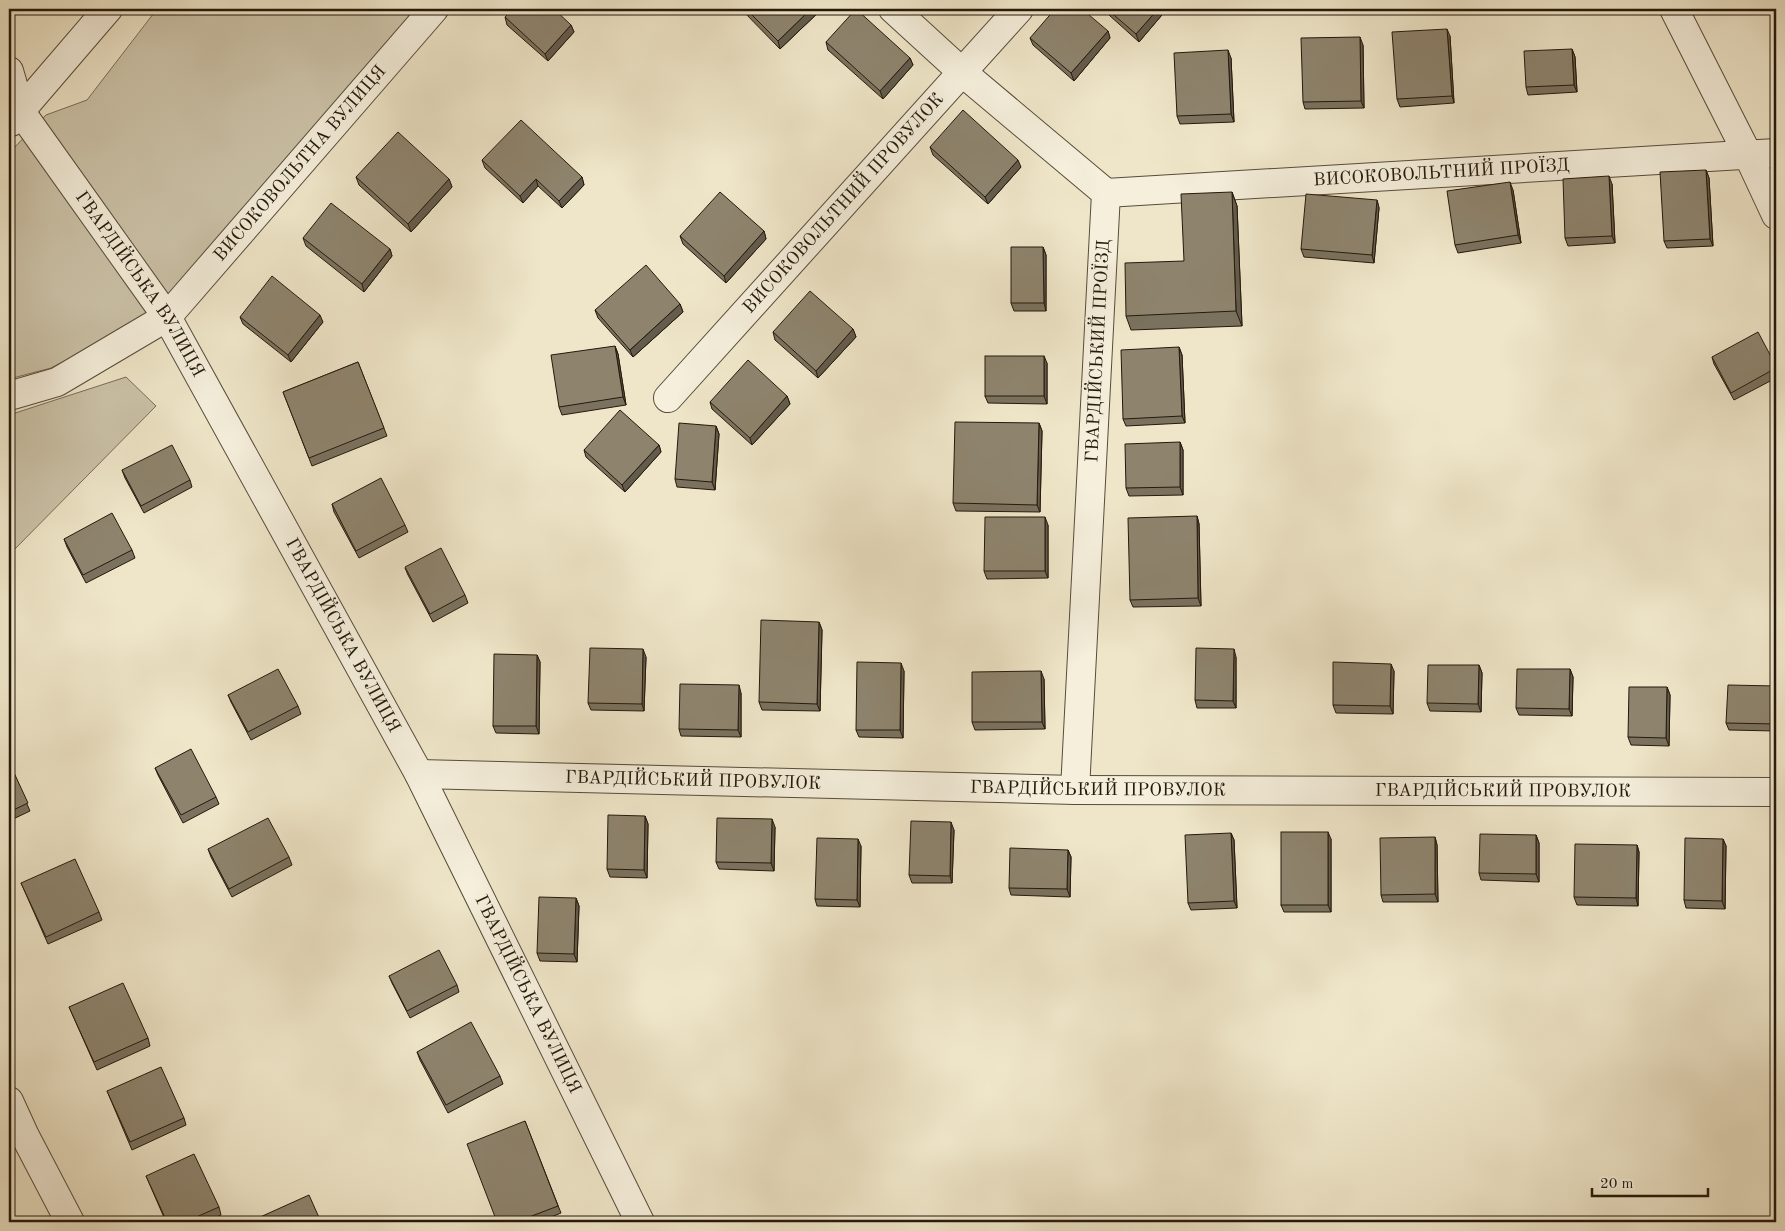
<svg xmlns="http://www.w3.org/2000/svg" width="1785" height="1231" font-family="'Old Standard TT',serif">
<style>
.green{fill:#ccc3a9;stroke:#786e5a}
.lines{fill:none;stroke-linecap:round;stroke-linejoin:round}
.minor-casing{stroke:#574c3b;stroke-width:30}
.minor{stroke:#f5efdc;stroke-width:28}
.wall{fill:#7a725f;stroke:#24190c}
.shaded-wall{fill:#635c4d;stroke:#24190c}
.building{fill:#8e846e;stroke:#24190c}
.labels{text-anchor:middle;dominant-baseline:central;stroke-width:4.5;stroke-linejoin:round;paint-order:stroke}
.street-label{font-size:18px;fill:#24190c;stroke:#f5efdc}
</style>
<rect width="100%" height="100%" fill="#efe6c9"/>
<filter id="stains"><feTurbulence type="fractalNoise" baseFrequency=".004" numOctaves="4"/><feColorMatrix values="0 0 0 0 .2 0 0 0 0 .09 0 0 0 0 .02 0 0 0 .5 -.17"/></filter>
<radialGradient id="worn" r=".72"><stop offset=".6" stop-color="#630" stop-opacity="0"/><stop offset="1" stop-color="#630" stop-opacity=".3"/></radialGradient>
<g class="green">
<path d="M157,9H417L153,315L51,368L9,379V153L46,115L87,100Z"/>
<path d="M126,377L156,406L9,555V415Z"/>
</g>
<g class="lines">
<defs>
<g id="minor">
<path d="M893,9L963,73L1106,193L1075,790"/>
<path d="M1674,9L1748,155L1776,215"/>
<path id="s1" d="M9,71L21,112L167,317L419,774L640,1222"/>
<path d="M11,122L108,9"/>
<path id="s2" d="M1106,193L1776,153"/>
<path id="s3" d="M9,396L57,382L167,317L434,9"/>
<path id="s4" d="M668,398L1019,9"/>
<path id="s5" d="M419,774L1075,790L1776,792"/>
<path d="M9,1101L25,1136L70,1222"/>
</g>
</defs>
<use href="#minor" class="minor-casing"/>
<use href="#minor" class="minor"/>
</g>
<g class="wall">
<path d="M741,9H822L780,49Z"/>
<path d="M1106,9H1167L1139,42L1109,15Z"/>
<path d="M505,17L571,25L574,32L548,61L507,25Z"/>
<path d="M1108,31L1110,38L1074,81L1033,45L1030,38Z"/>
<path d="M1450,36L1454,103L1400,107L1397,99Z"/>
<path d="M826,42L910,58L913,65L883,99L828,50Z"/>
<path d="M1363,45L1364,108L1305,109L1303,102Z"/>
<path d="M1572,49L1575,57L1577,92L1528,95L1526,87Z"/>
<path d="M1231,58L1234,122L1180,124L1177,116Z"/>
<path d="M930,147L1021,167L988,204L933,155Z"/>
<path d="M482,160L582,177L584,185L562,208L538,186L523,203L485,168Z"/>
<path d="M1706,170L1709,178L1713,246L1667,248L1664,241Z"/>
<path d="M356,177L449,179L452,187L411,232L359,185Z"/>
<path d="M1612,184L1615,243L1568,246L1565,238Z"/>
<path d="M1513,190L1521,243L1458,253L1455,245Z"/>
<path d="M1232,192L1237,206L1242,326L1131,330L1126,316L1184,261Z"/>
<path d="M1377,200L1379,208L1374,263L1304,257L1301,249Z"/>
<path d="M764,231L766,239L726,283L683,244L680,236Z"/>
<path d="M303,238L390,249L392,256L364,292L306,246Z"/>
<path d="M1043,247L1046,255V311H1014L1011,303Z"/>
<path d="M680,304L683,312L633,357L598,318L595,310Z"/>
<path d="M240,317L323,322L291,362L243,324Z"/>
<path d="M853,329L856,337L818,378L775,340L773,332Z"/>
<path d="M615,346L618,354L626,405L562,415L559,407Z"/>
<path d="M1179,347L1182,355L1185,423L1126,426L1123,419Z"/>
<path d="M1712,357L1776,366V378L1734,400L1714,364Z"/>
<path d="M358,362L387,436L312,466L283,392Z"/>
<path d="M1047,363V404L988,403L985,396Z"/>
<path d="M787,396L790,404L752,445L712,409L710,402Z"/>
<path d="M1039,423L1042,431L1040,512L956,511L953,503Z"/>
<path d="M716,426L719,434L715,490L677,487L675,479Z"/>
<path d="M1180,442L1183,450V495L1129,496L1126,488Z"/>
<path d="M659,445L661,452L625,492L586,457L584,450Z"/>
<path d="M122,470L190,480L192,487L144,513L125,478Z"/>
<path d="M332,504L405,525L408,532L359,558L334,512Z"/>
<path d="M1197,516L1199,524L1201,606L1133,607L1130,600Z"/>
<path d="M1048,525V578L987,579L984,571Z"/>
<path d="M64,539L132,550L135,558L86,583L67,547Z"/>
<path d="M405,568L465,595L468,603L433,622L408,575Z"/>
<path d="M819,622L822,630L820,711L762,710L759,702Z"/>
<path d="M537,655L540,662L539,734L496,733L493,726Z"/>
<path d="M646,657L644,711L591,710L588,703Z"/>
<path d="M1236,657V708H1197L1195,700Z"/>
<path d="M1479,665L1482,673L1481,712L1430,711L1427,703Z"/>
<path d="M1570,669L1573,677L1572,716L1519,715L1516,708Z"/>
<path d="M904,671L903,738L859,737L856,730Z"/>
<path d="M1394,671L1393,714L1336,713L1333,705Z"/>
<path d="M1044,679L1045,729L975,730L972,722Z"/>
<path d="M1776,686V731L1729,730L1726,723Z"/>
<path d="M1667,687L1670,695L1669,746L1631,745L1628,737Z"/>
<path d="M741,693V737L681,736L679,729Z"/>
<path d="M228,695L298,706L301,714L251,740L231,702Z"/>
<path d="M9,762L30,811L9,821Z"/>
<path d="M155,768L216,797L219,804L183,823L158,775Z"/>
<path d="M645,816L648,824L647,878L610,877L607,869Z"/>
<path d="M775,827L774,871L719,869L716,862Z"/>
<path d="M954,830L952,883H912L909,875Z"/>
<path d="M1231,833L1234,840L1237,908L1191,910L1188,903Z"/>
<path d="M1536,835L1539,843V882L1481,880L1479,873Z"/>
<path d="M1435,837L1437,845L1438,902H1383L1381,895Z"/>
<path d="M1331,839V912H1284L1281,905Z"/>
<path d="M1723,839L1726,846L1725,909L1686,908L1684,900Z"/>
<path d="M1776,840V918H1774L1771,911Z"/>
<path d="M1637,845L1639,852L1638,906L1577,905L1574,897Z"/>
<path d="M861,846L860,907L817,906L815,899Z"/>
<path d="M208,849L289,857L292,865L232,897L211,857Z"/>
<path d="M1068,850L1071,857L1070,897L1011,895L1009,888Z"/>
<path d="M21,883L99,912L102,920L48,944Z"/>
<path d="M576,898L579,906L577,962L540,961L537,953Z"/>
<path d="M389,976L457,985L459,992L410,1018L392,983Z"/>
<path d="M69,1007L148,1038L150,1046L97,1070Z"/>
<path d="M417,1052L500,1076L503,1084L448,1113L420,1060Z"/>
<path d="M107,1091L184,1118L186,1125L132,1150Z"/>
<path d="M525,1121L561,1213L539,1222H497Z"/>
<path d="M146,1176L219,1207L221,1215L205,1222H166Z"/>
</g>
<g class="shaded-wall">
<path d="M811,9H822L780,49L778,41Z"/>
<path d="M1158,9H1167L1139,42L1136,34Z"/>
<path d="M571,25L574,32L548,61L545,54Z"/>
<path d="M1447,29L1450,36L1454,103L1452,96Z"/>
<path d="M1108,31L1110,38L1074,81L1071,73Z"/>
<path d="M1360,37L1363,45L1364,108L1361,101Z"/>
<path d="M1572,49L1575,57L1577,92L1574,85Z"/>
<path d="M1228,50L1231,58L1234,122L1231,114Z"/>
<path d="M910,58L913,65L883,99L880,91Z"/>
<path d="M1018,160L1021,167L988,204L985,197Z"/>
<path d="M1706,170L1709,178L1713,246L1710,239Z"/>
<path d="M1609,176L1612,184L1615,243L1612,236Z"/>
<path d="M582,177L584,185L562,208L559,201Z"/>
<path d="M449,179L452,187L411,232L408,224Z"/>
<path d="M536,179L538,186L523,203L520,196Z"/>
<path d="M1510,182L1513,190L1521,243L1518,235Z"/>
<path d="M1232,192L1237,206L1242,326L1236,311Z"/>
<path d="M1377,200L1379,208L1374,263L1372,255Z"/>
<path d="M764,231L766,239L726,283L724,276Z"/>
<path d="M1043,247L1046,255V311L1044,303Z"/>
<path d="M390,249L392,256L364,292L362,284Z"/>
<path d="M680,304L683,312L633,357L630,350Z"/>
<path d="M320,315L323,322L291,362L288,355Z"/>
<path d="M853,329L856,337L818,378L816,371Z"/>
<path d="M615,346L618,354L626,405L623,397Z"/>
<path d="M1179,347L1182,355L1185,423L1182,416Z"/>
<path d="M1044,356L1047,363V404L1044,396Z"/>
<path d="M787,396L790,404L752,445L750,438Z"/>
<path d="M1039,423L1042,431L1040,512L1037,505Z"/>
<path d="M716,426L719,434L715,490L712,482Z"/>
<path d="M1180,442L1183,450V495L1180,487Z"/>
<path d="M659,445L661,452L625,492L622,485Z"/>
<path d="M1197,516L1199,524L1201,606L1198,598Z"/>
<path d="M1045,517L1048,525V578L1045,571Z"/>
<path d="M819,622L822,630L820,711L817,704Z"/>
<path d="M643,649L646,657L644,711L642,704Z"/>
<path d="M1234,649L1236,657V708L1233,701Z"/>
<path d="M537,655L540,662L539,734L536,726Z"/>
<path d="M901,663L904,671L903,738L900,730Z"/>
<path d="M1391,664L1394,671L1393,714L1390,706Z"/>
<path d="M1479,665L1482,673L1481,712L1478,704Z"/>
<path d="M1570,669L1573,677L1572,716L1569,709Z"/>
<path d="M1041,671L1044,679L1045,729L1042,722Z"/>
<path d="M739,685L741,693V737L738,730Z"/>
<path d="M1667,687L1670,695L1669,746L1666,738Z"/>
<path d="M645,816L648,824L647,878L644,870Z"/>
<path d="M772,819L775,827L774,871L771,863Z"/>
<path d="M951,822L954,830L952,883L950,876Z"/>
<path d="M1328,832L1331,839V912L1328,905Z"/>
<path d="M1231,833L1234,840L1237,908L1234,901Z"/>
<path d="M1536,835L1539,843V882L1536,874Z"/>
<path d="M1435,837L1437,845L1438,902L1435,894Z"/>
<path d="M858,839L861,846L860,907L857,900Z"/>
<path d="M1723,839L1726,846L1725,909L1722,901Z"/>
<path d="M1637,845L1639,852L1638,906L1636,898Z"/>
<path d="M1068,850L1071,857L1070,897L1067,889Z"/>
<path d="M576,898L579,906L577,962L574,954Z"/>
</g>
<g class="building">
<path d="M513,9H554L571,25L545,54L505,17Z"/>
<path d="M746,9H811L778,41Z"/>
<path d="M856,9L910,58L880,91L826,42Z"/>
<path d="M1055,9H1082L1108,31L1071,73L1030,38Z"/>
<path d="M1107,9H1158L1136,34Z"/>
<path d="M1447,29L1452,96L1397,99L1392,32Z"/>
<path d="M1360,37L1361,101L1303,102L1301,38Z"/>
<path d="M1572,49L1574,85L1526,87L1524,51Z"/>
<path d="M1228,50L1231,114L1177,116L1174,53Z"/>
<path d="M963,110L1018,160L985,197L930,147Z"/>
<path d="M521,120L582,177L559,201L536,179L520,196L482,160Z"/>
<path d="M398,132L449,179L408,224L356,177Z"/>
<path d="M1706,170L1710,239L1664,241L1660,172Z"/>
<path d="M1609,176L1612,236L1565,238L1563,179Z"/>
<path d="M1510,182L1518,235L1455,245L1447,191Z"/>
<path d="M720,192L764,231L724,276L680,236Z"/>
<path d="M1232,192L1236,311L1126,316L1125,263L1184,261L1181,194Z"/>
<path d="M1306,194L1377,200L1372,255L1301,249Z"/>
<path d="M331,203L390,249L362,284L303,238Z"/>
<path d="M1011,247H1043L1044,303H1011Z"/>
<path d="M646,265L680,304L630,350L595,310Z"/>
<path d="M272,276L320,315L288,355L240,317Z"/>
<path d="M810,291L853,329L816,371L773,332Z"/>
<path d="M1758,332L1776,366V368L1731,393L1712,357Z"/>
<path d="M615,346L623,397L559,407L551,355Z"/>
<path d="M1179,347L1182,416L1123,419L1121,350Z"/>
<rect x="985" y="356" width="59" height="40"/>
<path d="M748,360L787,396L750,438L710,402Z"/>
<path d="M358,362L384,428L309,458L283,392Z"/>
<path d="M620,410L659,445L622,485L584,450Z"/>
<path d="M955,422L1039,423L1037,505L953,503Z"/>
<path d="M679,423L716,426L712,482L675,479Z"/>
<path d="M1180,442V487L1126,488L1125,444Z"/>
<path d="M172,445L190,480L141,506L122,470Z"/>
<path d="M381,478L405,525L356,551L332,504Z"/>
<path d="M112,513L132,550L83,575L64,539Z"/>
<path d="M1197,516L1198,598L1130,600L1128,518Z"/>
<path d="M985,517H1045V571H984Z"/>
<path d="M441,548L465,595L430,614L405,567Z"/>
<path d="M761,620L819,622L817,704L759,702Z"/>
<path d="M590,648L643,649L642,704L588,703Z"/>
<path d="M1196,648L1234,649L1233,701L1195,700Z"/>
<path d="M494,654L537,655L536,726H493Z"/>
<path d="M857,662L901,663L900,730H856Z"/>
<path d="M1333,662L1391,664L1390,706L1333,705Z"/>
<path d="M1428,665H1479L1478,704L1427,703Z"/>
<path d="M278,669L298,706L248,732L228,695Z"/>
<path d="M1517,669H1570L1569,709L1516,708Z"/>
<path d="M1041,671L1042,722H972V672Z"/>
<path d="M680,684L739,685L738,730L679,729Z"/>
<path d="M1728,685L1776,686V724L1726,723Z"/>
<path d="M1629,687H1667L1666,738L1628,737Z"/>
<path d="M191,749L216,797L181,815L155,768Z"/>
<path d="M9,762L28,803L9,812Z"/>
<path d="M608,815L645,816L644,870L607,869Z"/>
<path d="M268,818L289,857L229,889L208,849Z"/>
<path d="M717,818L772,819L771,863L716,862Z"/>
<path d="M911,821L951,822L950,876L909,875Z"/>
<rect x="1281" y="832" width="47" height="73"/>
<path d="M1231,833L1234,901L1188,903L1185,835Z"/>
<path d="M1480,834L1536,835V874L1479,873Z"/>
<path d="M1435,837V894L1381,895L1380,838Z"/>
<path d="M817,838L858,839L857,900L815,899Z"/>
<path d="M1685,838L1723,839L1722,901L1684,900Z"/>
<path d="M1773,840H1776V911H1771Z"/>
<path d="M1575,844L1637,845L1636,898L1574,897Z"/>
<path d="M1010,848L1068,850L1067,889L1009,888Z"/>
<path d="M75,859L99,912L46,937L21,883Z"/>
<path d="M539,897L576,898L574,954L537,953Z"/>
<path d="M439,950L457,985L407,1011L389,976Z"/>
<path d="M123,983L148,1038L94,1062L69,1007Z"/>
<path d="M471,1022L500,1076L446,1105L417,1052Z"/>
<path d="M161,1067L184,1118L130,1142L107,1091Z"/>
<path d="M525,1121L558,1206L516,1222H497L467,1144Z"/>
<path d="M194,1154L219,1207L185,1222H167L146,1176Z"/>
<path d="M309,1195L321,1222H259L258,1218Z"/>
</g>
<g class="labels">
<g class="street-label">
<text stroke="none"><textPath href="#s3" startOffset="381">ВИСОКОВОЛЬТНА ВУЛИЦЯ</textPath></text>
<text stroke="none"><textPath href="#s2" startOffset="336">ВИСОКОВОЛЬТНИЙ ПРОЇЗД</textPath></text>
<text stroke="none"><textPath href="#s4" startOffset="262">ВИСОКОВОЛЬТНИЙ ПРОВУЛОК</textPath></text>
<text stroke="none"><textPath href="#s1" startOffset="252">ГВАРДІЙСЬКА ВУЛИЦЯ</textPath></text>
<text transform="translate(1098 351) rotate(-87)">ГВАРДІЙСЬКИЙ ПРОЇЗД</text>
<text stroke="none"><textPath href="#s1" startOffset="658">ГВАРДІЙСЬКА ВУЛИЦЯ</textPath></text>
<text stroke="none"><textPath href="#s5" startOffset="274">ГВАРДІЙСЬКИЙ ПРОВУЛОК</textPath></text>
<text stroke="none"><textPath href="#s5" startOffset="679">ГВАРДІЙСЬКИЙ ПРОВУЛОК</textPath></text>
<text stroke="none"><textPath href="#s5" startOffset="1084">ГВАРДІЙСЬКИЙ ПРОВУЛОК</textPath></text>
<text stroke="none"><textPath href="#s1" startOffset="1062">ГВАРДІЙСЬКА ВУЛИЦЯ</textPath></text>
</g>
</g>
<rect width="1785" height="1231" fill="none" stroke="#efe6c9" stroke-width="30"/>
<rect x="10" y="10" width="1765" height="1211" fill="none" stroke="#24190c" stroke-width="2.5"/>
<rect x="15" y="15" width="1755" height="1201" fill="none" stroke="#24190c"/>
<path d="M1592 1188v8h116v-8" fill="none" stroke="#24190c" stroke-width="2.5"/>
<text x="1600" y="1188" font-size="15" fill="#24190c" stroke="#f5efdc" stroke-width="4" paint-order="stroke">20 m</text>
<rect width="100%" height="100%" filter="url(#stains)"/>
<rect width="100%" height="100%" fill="url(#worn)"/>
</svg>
